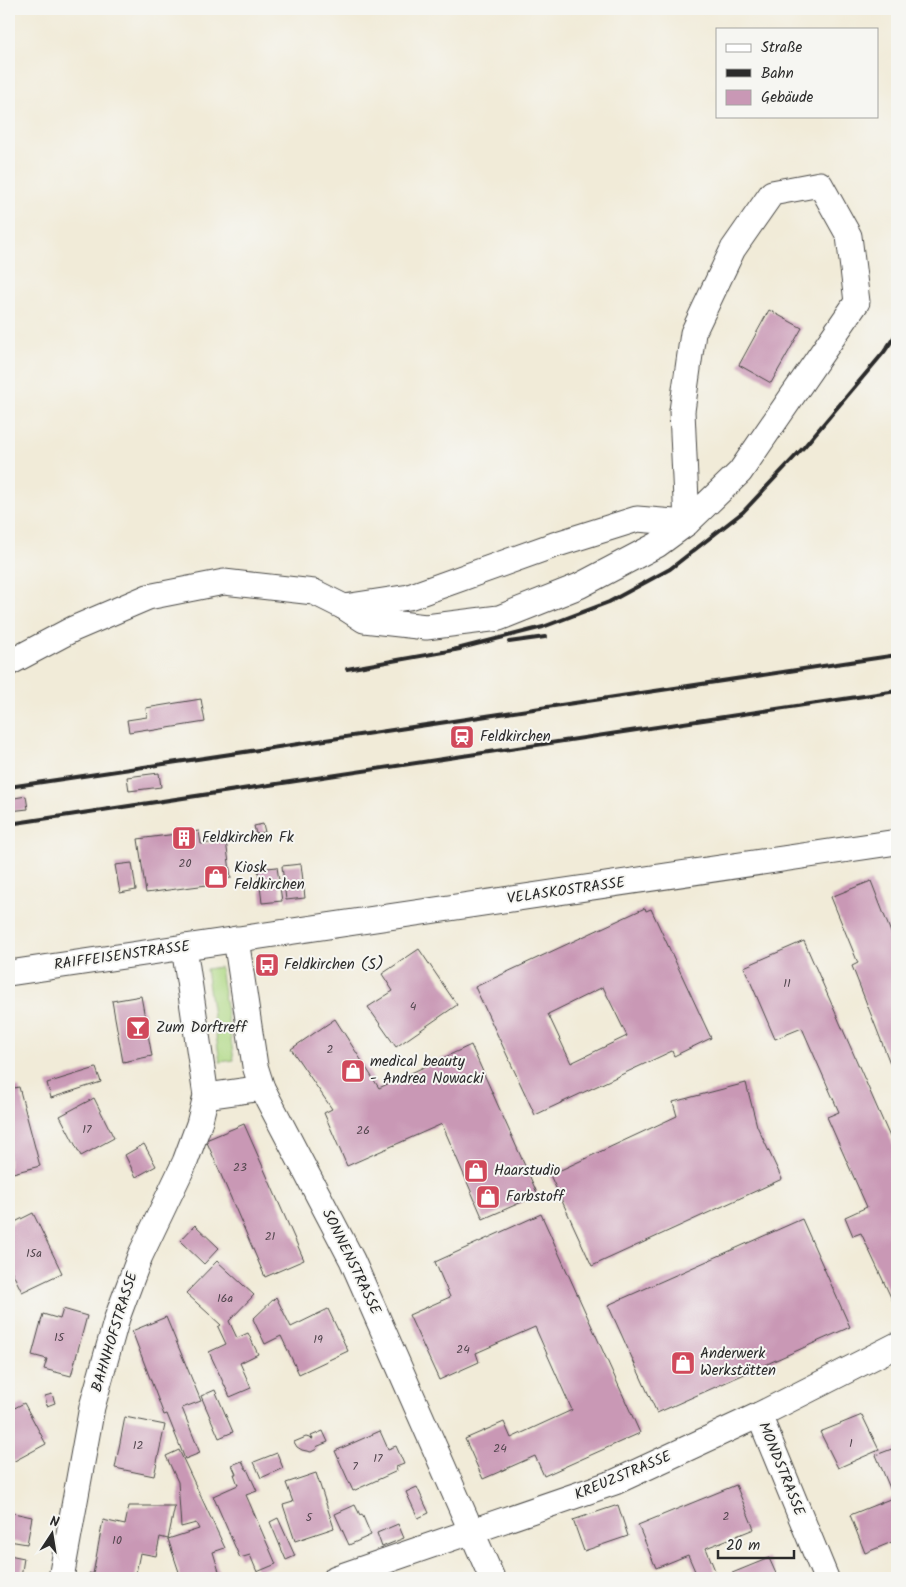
<svg xmlns="http://www.w3.org/2000/svg" width="906" height="1587" font-family="Kalam,sans-serif">
<style>
.green{fill:#aed883;stroke:#6c8257}
.building{fill:#c998b5;fill-rule:evenodd}
.lines{fill:none;stroke-linecap:round;stroke-linejoin:round}
.minor-casing{stroke:#494845;stroke-width:27}
.minor{stroke:#fff;stroke-width:25}
.rail{stroke:#2b2b2b;stroke-width:4}
.labels{text-anchor:middle;dominant-baseline:central;stroke-width:4;stroke-linejoin:round;paint-order:stroke}
.number-label{font-size:12px;fill:#52464e}
.poi-label{font-size:15px;fill:#2b2b2b;stroke:#f6f6f2;text-anchor:start}
.street-label{font-size:15px;fill:#2b2b2b;stroke:#f6f6f2}
</style>
<rect width="100%" height="100%" fill="#f6f6f2"/>
<filter id="ink" filterUnits="userSpaceOnUse"><feTurbulence type="fractalNoise" baseFrequency=".02" numOctaves="2"/><feDisplacementMap in="SourceGraphic" scale="10" xChannelSelector="R" yChannelSelector="G"/><feConvolveMatrix kernelMatrix="1 2 1 2 8 2 1 2 1" color-interpolation-filters="sRGB"/></filter>
<filter id="wash" filterUnits="userSpaceOnUse"><feTurbulence type="fractalNoise" baseFrequency=".0096" numOctaves="4" result="noise"/><feDisplacementMap in="SourceGraphic" scale="20" xChannelSelector="R" yChannelSelector="G"/><feGaussianBlur stdDeviation="1.12" result="paint"/><feColorMatrix in="noise" values="0 0 0 0 0 0 0 0 0 0 0 0 0 0 0 0 0 1.4 0 .05"/><feComposite in="paint" operator="in"/></filter>
<g filter="url(#wash)">
<rect width="100%" height="100%" fill="#f1ebd8"/>
<path class="green" d="M220,967L234,1060L220,1062L206,969Z"/>
<g id="blocks">
<g class="building">
<path d="M769,310L802,328L771,383L739,365Z"/>
<path d="M201,699L205,722L149,731L148,729L129,732L127,720L147,717L146,708Z"/>
<path d="M159,773L161,787L129,791L127,777Z"/>
<path d="M26,796L28,809L10,811L9,799Z"/>
<path d="M263,824L265,832L256,834L254,826Z"/>
<path d="M199,831L201,844L226,841L231,878L206,882L207,885L146,893L138,839Z"/>
<path d="M132,863L136,890L120,893L115,865Z"/>
<path d="M301,864L305,898L286,900L282,866Z"/>
<path d="M277,867L282,901L262,903L258,869Z"/>
<path d="M871,881L897,948V1081L852,966L858,963L831,897Z"/>
<path d="M645,908L646,911L651,909L711,1038L674,1056L672,1051L535,1115L475,987ZM603,987L627,1036L571,1063L548,1014Z"/>
<path d="M804,941L897,1153V1304L895,1306L861,1233L853,1236L845,1217L867,1207L827,1117L839,1112L802,1028L775,1039L744,967Z"/>
<path d="M419,949L457,1005L396,1047L368,1007L393,991L382,974Z"/>
<path d="M141,996L152,1056L123,1062L112,1001Z"/>
<path d="M335,1019L379,1088L471,1045L538,1195L483,1219L442,1124L347,1166L324,1113L332,1109L291,1049Z"/>
<path d="M96,1068L101,1082L51,1098L47,1083Z"/>
<path d="M9,1071L14,1088L19,1087L40,1166L9,1174Z"/>
<path d="M746,1083L757,1126L782,1179L592,1266L550,1175L677,1116L673,1102Z"/>
<path d="M94,1098L114,1138L81,1156L60,1116Z"/>
<path d="M244,1124L304,1260L265,1277L206,1140Z"/>
<path d="M144,1144L156,1166L136,1177L125,1155Z"/>
<path d="M33,1213L62,1273L22,1292L9,1266V1225Z"/>
<path d="M541,1214L640,1433L544,1476L535,1456L483,1479L465,1439L504,1422L511,1438L572,1410L535,1327L476,1353L479,1362L439,1380L409,1315L450,1297L435,1262Z"/>
<path d="M802,1219L850,1327L657,1413L608,1305Z"/>
<path d="M195,1225L219,1248L204,1264L180,1241Z"/>
<path d="M217,1261L254,1295L229,1321L237,1338L248,1333L258,1354L240,1363L251,1388L230,1397L209,1352L226,1344L218,1327L221,1325L186,1293Z"/>
<path d="M276,1297L291,1327L328,1309L348,1351L299,1374L281,1336L265,1344L253,1319Z"/>
<path d="M63,1309L87,1316L71,1376L44,1369L47,1359L32,1355L43,1314L60,1319Z"/>
<path d="M166,1317L201,1401L182,1408L200,1453L185,1459L167,1414L164,1415L132,1331Z"/>
<path d="M215,1390L233,1432L219,1438L201,1396Z"/>
<path d="M52,1394L55,1403L47,1406L45,1396Z"/>
<path d="M24,1403L46,1444L9,1464V1411Z"/>
<path d="M862,1415L879,1450L838,1468L820,1432Z"/>
<path d="M125,1417L165,1425L154,1476L115,1468Z"/>
<path d="M323,1431L328,1442L316,1447L317,1449L311,1452L302,1450L297,1447L294,1442L306,1437L313,1439L311,1436Z"/>
<path d="M380,1431L388,1449L396,1446L404,1464L396,1467L397,1471L353,1491L335,1451Z"/>
<path d="M897,1447V1490L892,1493L876,1455Z"/>
<path d="M179,1450L225,1548L213,1552L221,1578H181L168,1539L199,1529L196,1523L181,1527L178,1482L166,1456Z"/>
<path d="M277,1453L283,1468L261,1478L254,1462Z"/>
<path d="M242,1461L246,1469H247L257,1491L246,1495L276,1564L257,1572L250,1555L240,1558L213,1496L238,1485L234,1474H236L232,1465Z"/>
<path d="M316,1473L334,1528L295,1541L283,1505L293,1502L286,1483Z"/>
<path d="M736,1485L754,1529L706,1548L718,1578H698L688,1555L656,1568L638,1525Z"/>
<path d="M417,1487L429,1513L418,1518L406,1492Z"/>
<path d="M895,1497L897,1504V1540L865,1553L850,1515Z"/>
<path d="M355,1505L360,1515L362,1514L371,1535L349,1545L335,1514Z"/>
<path d="M618,1505L628,1536L584,1551L573,1520Z"/>
<path d="M129,1506H175L168,1539L160,1537L156,1556L140,1553L135,1578H88L89,1573L93,1574L103,1520L125,1525Z"/>
<path d="M9,1512L32,1517L27,1544L9,1541Z"/>
<path d="M278,1518L295,1556L286,1560L270,1522Z"/>
<path d="M398,1524L404,1538L382,1547L377,1533Z"/>
<path d="M9,1555L24,1558L21,1578H9Z"/>
<path d="M769,1558L778,1578H720Z"/>
</g>
</g>
</g>
<g filter="url(#ink)">
<use href="#blocks" fill-opacity="0" stroke="#494845" stroke-width="1"/>
<g class="lines">
<defs>
<g id="minor">
<path d="M344,607L409,597L554,545L637,519L687,523"/>
<path d="M9,663L73,629L148,597L224,582L314,592L344,607L364,620L426,627L499,618L579,586L657,545L687,523L740,472L857,302L849,236L820,184L772,193L733,249L693,333L682,411L687,523"/>
<path d="M236,939L255,1066L262,1088L352,1260L492,1578"/>
<path d="M9,973L897,842"/>
<path d="M206,1096L262,1088"/>
<path d="M759,1415L826,1578"/>
<path d="M61,1578L92,1407L117,1318L140,1256L185,1162L199,1124L206,1096L184,947"/>
<path d="M336,1578L615,1482L759,1415L897,1345"/>
</g>
</defs>
<use href="#minor" class="minor-casing"/>
<use href="#minor" class="minor"/>
<g class="rail">
<path d="M509,642L545,637"/>
<path d="M453,650L543,627L609,602L670,569L743,512L804,447L884,352L897,333"/>
<path d="M347,669L460,649"/>
<path d="M9,787L897,655"/>
<path d="M9,824L897,691"/>
</g>
</g>
</g>
<defs>
<symbol id="station-square" viewBox="-11 -11 22 22"><rect x="-9" y="-9" width="18" height="18" rx="4" fill="#d1495b" stroke="#f6f6f2"/><path d="M-3-6H3Q5-6 5-4V2Q5 4 3 4L4.5 6H3L1.5 4h-3L-3 6H-4.5L-3 4Q-5 4-5 2V-4Q-5-6-3-6ZM-3.5-4v3h7v-3ZM-3.5 1v1.5H-2V1ZM2 1v1.5H3.5V1Z" fill="#fff"/></symbol>
<symbol id="building-square" viewBox="-11 -11 22 22"><rect x="-9" y="-9" width="18" height="18" rx="4" fill="#d1495b" stroke="#f6f6f2"/><path d="M-4-6H4V6H1V3H-1V6H-4ZM-2.5-4.3h1.7v1.8h-1.7ZM.8-4.3h1.7v1.8H.8ZM-2.5-1h1.7V.8h-1.7ZM.8-1h1.7V.8H.8Z" fill="#fff"/></symbol>
<symbol id="shop-square" viewBox="-11 -11 22 22"><rect x="-9" y="-9" width="18" height="18" rx="4" fill="#d1495b" stroke="#f6f6f2"/><path d="M-5-2.5h2.3a2.7 3.5 0 0 1 5.4 0H5L5.5 6h-11ZM-1.5-2.5h3a1.5 2.3 0 0 0-3 0Z" fill="#fff"/></symbol>
<symbol id="bus-square" viewBox="-11 -11 22 22"><rect x="-9" y="-9" width="18" height="18" rx="4" fill="#d1495b" stroke="#f6f6f2"/><path d="M-5-6H5V4H4V6H2V4H-2V6H-4V4H-5ZM-3.5-4V0h7V-4ZM-3.5 1.2v1.5H-2V1.2ZM2 1.2v1.5H3.5V1.2Z" fill="#fff"/></symbol>
<symbol id="bar-square" viewBox="-11 -11 22 22"><rect x="-9" y="-9" width="18" height="18" rx="4" fill="#d1495b" stroke="#f6f6f2"/><path d="M-6-5H6L.8 .8V4.5H3.5V6h-7V4.5H-.8V.8Z" fill="#fff"/></symbol>
</defs>
<g fill-rule="evenodd">
<use href="#station-square" x="448" y="723" width="28" height="28"/>
<use href="#building-square" x="170" y="824" width="28" height="28"/>
<use href="#shop-square" x="202" y="863" width="28" height="28"/>
<use href="#bus-square" x="253" y="951" width="28" height="28"/>
<use href="#bar-square" x="124" y="1014" width="28" height="28"/>
<use href="#shop-square" x="339" y="1057" width="28" height="28"/>
<use href="#shop-square" x="462" y="1157" width="28" height="28"/>
<use href="#shop-square" x="474" y="1183" width="28" height="28"/>
<use href="#shop-square" x="669" y="1349" width="28" height="28"/>
</g>
<g class="labels">
<g class="number-label">
<text x="185" y="863">20</text>
<text x="787" y="983">11</text>
<text x="413" y="1006">4</text>
<text x="330" y="1049">2</text>
<text x="87" y="1129">17</text>
<text x="363" y="1130">26</text>
<text x="240" y="1167">23</text>
<text x="270" y="1236">21</text>
<text x="34" y="1253">15a</text>
<text x="225" y="1298">16a</text>
<text x="59" y="1337">15</text>
<text x="318" y="1339">19</text>
<text x="463" y="1349">24</text>
<text x="851" y="1443">1</text>
<text x="138" y="1445">12</text>
<text x="500" y="1448">24</text>
<text x="378" y="1458">17</text>
<text x="355" y="1466">7</text>
<text x="726" y="1516">2</text>
<text x="309" y="1517">5</text>
<text x="117" y="1540">10</text>
</g>
<g class="poi-label">
<text x="480" y="737">Feldkirchen</text>
<text x="202" y="838">Feldkirchen Fk</text>
<text x="234" y="868">Kiosk<tspan x="234" dy="17">Feldkirchen</tspan></text>
<text x="284" y="965">Feldkirchen (S)</text>
<text x="156" y="1028">Zum Dorftreff</text>
<text x="370" y="1062">medical beauty<tspan x="370" dy="17">- Andrea Nowacki</tspan></text>
<text x="494" y="1171">Haarstudio</text>
<text x="506" y="1197">Farbstoff</text>
<text x="700" y="1354">Anderwerk<tspan x="700" dy="17">Werkstätten</tspan></text>
</g>
<g class="street-label">
<text transform="translate(566 891) rotate(-8)">VELASKOSTRASSE</text>
<text transform="translate(122 956) rotate(-8)">RAIFFEISENSTRASSE</text>
<text transform="translate(351 1262) rotate(64)">SONNENSTRASSE</text>
<text transform="translate(115 1332) rotate(-73)">BAHNHOFSTRASSE</text>
<text transform="translate(781 1469) rotate(68)">MONDSTRASSE</text>
<text transform="translate(623 1476) rotate(-23)">KREUZSTRASSE</text>
</g>
</g>
<rect width="906" height="1587" fill="none" stroke="#f6f6f2" stroke-width="30"/>
<rect x="716" y="28" width="162" height="90" fill="#f6f6f2" stroke="#a5a5a2"/>
<rect x="726" y="44" width="25" height="8" fill="#ffffff" stroke="#a5a5a2"/>
<text x="761" y="52" font-size="15" fill="#2b2b2b">Straße</text>
<rect x="726" y="69" width="25" height="8" fill="#2b2b2b" stroke="#a5a5a2"/>
<text x="761" y="78" font-size="15" fill="#2b2b2b">Bahn</text>
<rect x="726" y="90" width="25" height="15" fill="#c998b5" stroke="#a5a5a2"/>
<text x="761" y="102" font-size="15" fill="#2b2b2b">Gebäude</text>
<g transform="translate(52 1534) rotate(12)" stroke="#f6f6f2" stroke-width="4" paint-order="stroke">
<path d="M0-4L9 19L0 12L-9 19Z" fill="#2b2b2b"/>
<text y="-8" font-size="14" font-weight="bold" text-anchor="middle" fill="#2b2b2b">N</text>
</g>
<path d="M718 1550v8h76v-8" fill="none" stroke="#2b2b2b" stroke-width="2.5"/>
<text x="726" y="1550" font-size="15" fill="#2b2b2b" stroke="#f6f6f2" stroke-width="4" paint-order="stroke">20 m</text>
</svg>
